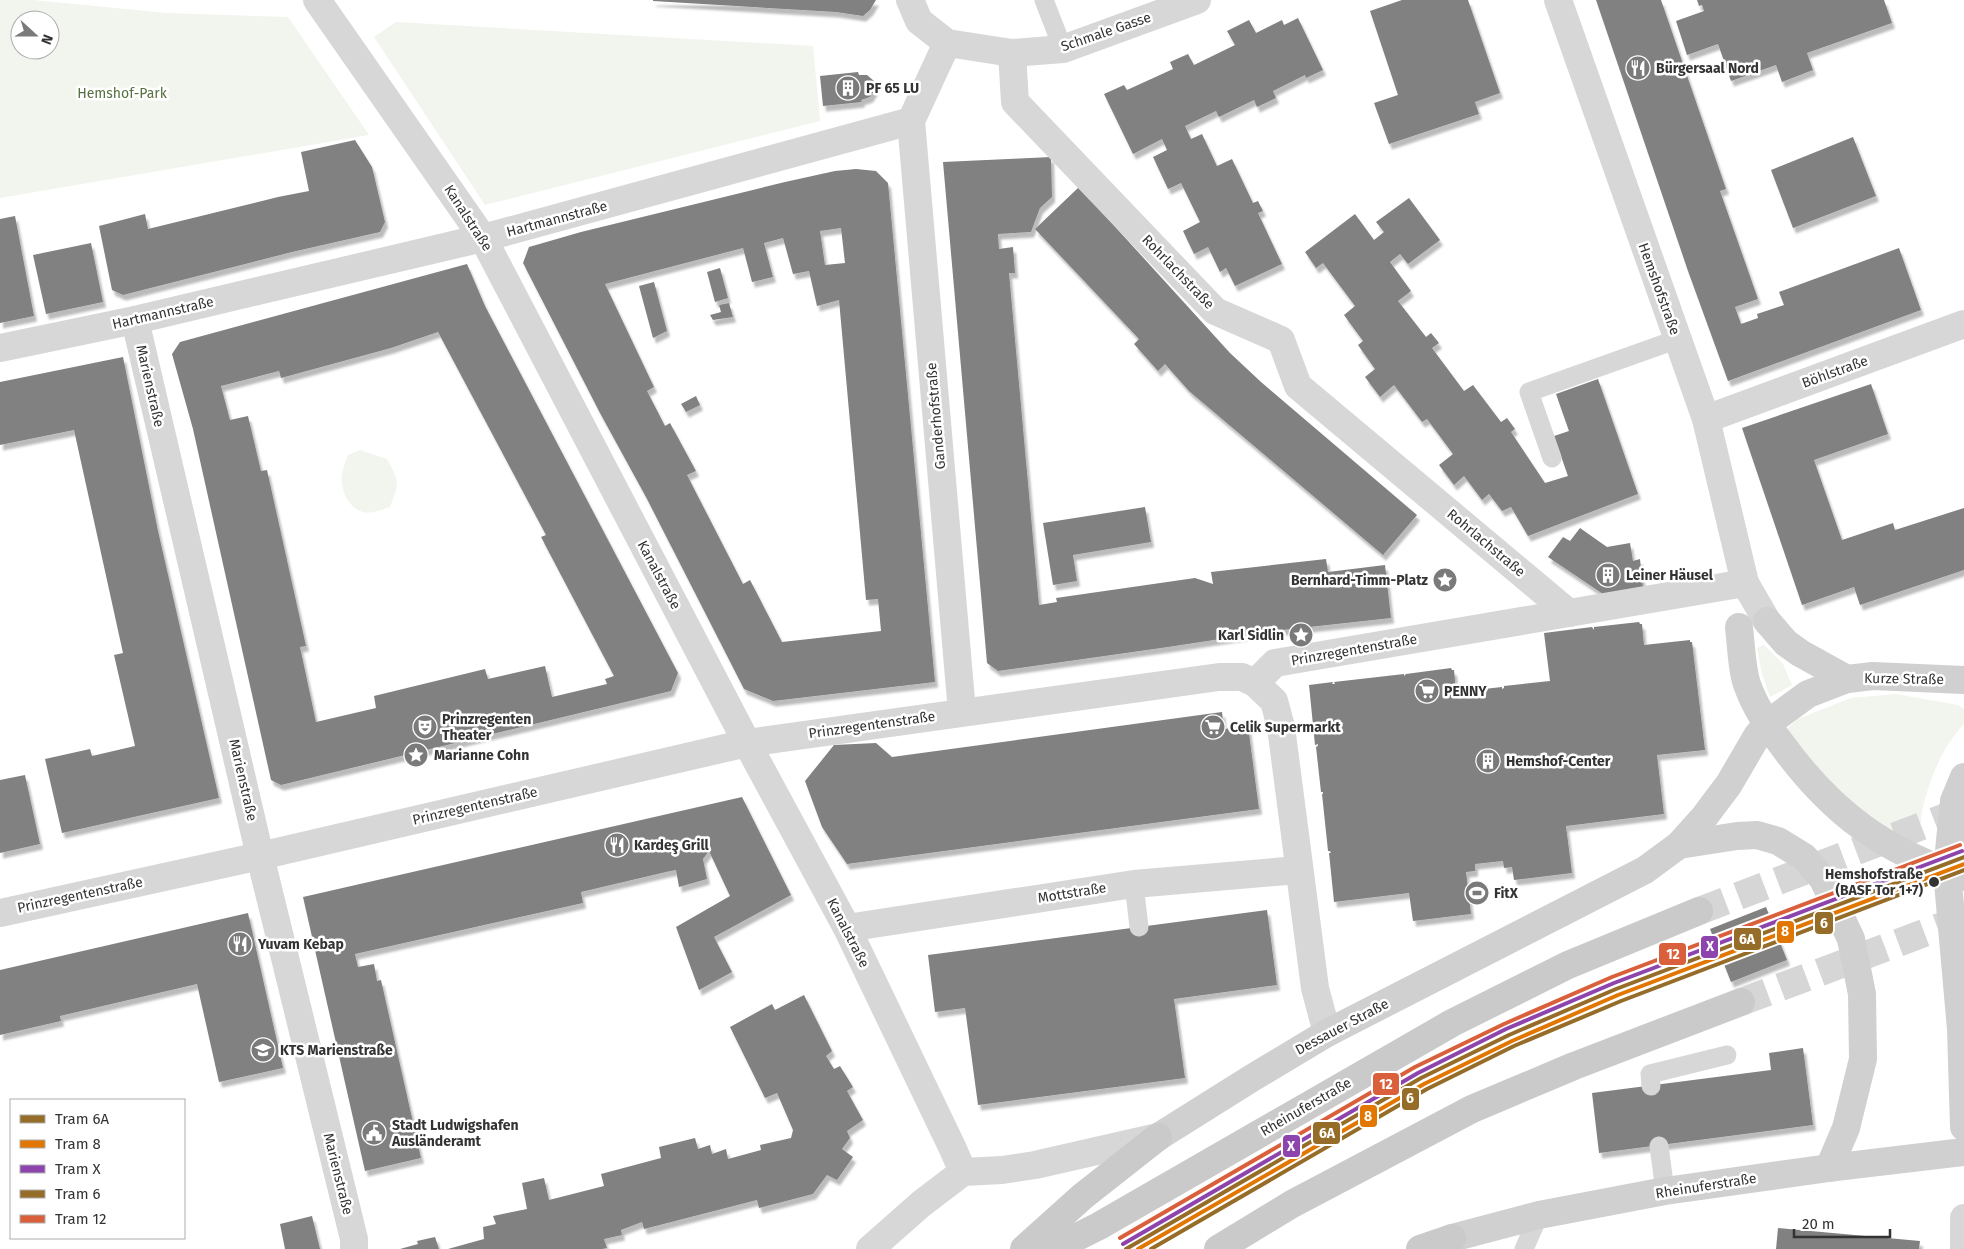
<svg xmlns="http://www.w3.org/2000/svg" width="1964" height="1249" font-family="'Fira Sans',sans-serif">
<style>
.green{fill:#f1f5ed;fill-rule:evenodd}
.building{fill:#818181;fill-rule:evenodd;filter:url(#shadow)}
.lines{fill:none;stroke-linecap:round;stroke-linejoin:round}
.primary-tunnel{stroke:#d6d6d6;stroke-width:28;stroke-dasharray:28 14;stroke-linecap:butt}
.lane{stroke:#d7d7d7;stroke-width:19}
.street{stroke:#d7d7d7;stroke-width:28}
.secondary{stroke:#d0d0d0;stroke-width:28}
.primary{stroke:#cacaca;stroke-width:28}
.tram-1-casing{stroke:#fff;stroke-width:8}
.tram-2-casing{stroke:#fff;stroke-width:8}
.tram-3-casing{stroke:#fff;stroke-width:8}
.tram-4-casing{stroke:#fff;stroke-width:8}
.tram-5-casing{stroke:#fff;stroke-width:8}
.tram-1{stroke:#966c29;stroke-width:4}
.tram-2{stroke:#e17600;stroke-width:4}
.tram-3{stroke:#8e44ad;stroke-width:4}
.tram-4{stroke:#966c29;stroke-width:4}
.tram-5{stroke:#da603b;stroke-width:4}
.stop-dot{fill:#333;stroke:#fff;stroke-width:2}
.labels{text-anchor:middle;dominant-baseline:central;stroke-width:5;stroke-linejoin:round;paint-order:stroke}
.street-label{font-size:14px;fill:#333;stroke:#fff}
.poi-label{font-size:14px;font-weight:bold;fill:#333;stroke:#fff;text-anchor:start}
.park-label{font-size:14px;fill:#56703f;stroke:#fff}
.stop-label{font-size:14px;font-weight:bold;fill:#333;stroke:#fff;text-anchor:end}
.line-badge{stroke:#fff;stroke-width:2}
.badge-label{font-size:14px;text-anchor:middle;font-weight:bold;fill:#fff}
</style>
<defs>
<filter id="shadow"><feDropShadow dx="3" dy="5.5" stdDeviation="1" flood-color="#0004"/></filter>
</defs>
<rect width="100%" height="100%" fill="#fff"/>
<g class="green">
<path d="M0,0H33L166,13L288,17L369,135L0,198ZM20,20H50V50H20Z"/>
<path d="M396,22L813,46L820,121L485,205L374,37Z"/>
<path d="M360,450L387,459C400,482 399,484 390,507C382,510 371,514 363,512C347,507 340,489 342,474C343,467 346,461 348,455Z"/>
<path d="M1764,645L1783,664L1792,685L1770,697L1762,674L1757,648Z"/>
<path d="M1896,694L1958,705L1964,709V724C1942,747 1929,780 1922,811C1919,824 1923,837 1914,848C1898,838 1880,829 1866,817C1844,799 1794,755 1788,728L1798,719L1851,698Z"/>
</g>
<g class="building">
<path d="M653,0H876L870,10L863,16L836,12L653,1Z"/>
<path d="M1402,0H1468L1500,93L1475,102L1479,114L1389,144L1374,103L1398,95L1370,11Z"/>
<path d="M1596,0H1661L1726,189L1720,191L1758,299L1735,307L1741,324L1758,318L1757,314L1784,305L1779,292L1899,248L1921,310L1728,381L1688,271Z"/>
<path d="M1697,0H1884L1892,23L1807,53L1813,70L1782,82L1776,65L1731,81L1718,44L1687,55L1676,21L1704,11L1702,5L1699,6Z"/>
<path d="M1298,18L1323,70L1306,78L1305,75L1273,91L1276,98L1257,107L1254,100L1219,117L1216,111L1185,126L1191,139L1202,134L1217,166L1232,159L1253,203L1258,201L1263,211L1258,213L1282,264L1235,286L1226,268L1220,272L1208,247L1194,254L1183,231L1200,222L1181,183L1168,189L1153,157L1167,150L1162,139L1133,154L1104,94L1124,85L1127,90L1173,69L1170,62L1188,54L1194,65L1235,45L1227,31L1249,20L1256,33L1282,20L1284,25Z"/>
<path d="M858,72L859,75H867L874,81L875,89L870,97L861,100L862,102L823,106L820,76Z"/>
<path d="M1853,137L1876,196L1793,228L1771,170Z"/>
<path d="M355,140L372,167L385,222L380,232L292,252L123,295L112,290L99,226L145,214L148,229L278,197L309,191L301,152Z"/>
<path d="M1051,157L1052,197L1040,208L1031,232L998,234L999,249L1013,247L1015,273H1009L1039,605L1057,602L1056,598L1195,578L1213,584L1211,572L1326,559L1328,572L1385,565L1391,618L1273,631L1168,647L998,671L987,663L943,162Z"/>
<path d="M856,169L876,171L888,183L935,682L773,701L744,689L646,497L600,413L523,263L529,247L581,232L785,182L835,171ZM841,228L845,263L825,265L820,231ZM783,238L793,274L809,271L817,306L839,300L866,600L878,599L881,631L782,642L750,580L743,584L687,475L696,471L670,423L665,426L647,391L654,387L605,284L743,248L752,282L773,277L764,243Z"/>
<path d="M1079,187L1230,353L1261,382L1417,515L1383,555L1189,391L1165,364L1158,371L1134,344L1139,339L1035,229Z"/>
<path d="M1409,198L1440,240L1408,264L1400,254L1390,262L1411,291L1398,301L1426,337L1431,333L1439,343L1432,348L1464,391L1473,385L1501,422L1507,418L1515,429L1511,432L1545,483L1568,476L1554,436L1569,431L1556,394L1598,379L1638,494L1528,536L1511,507L1502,511L1489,494L1482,500L1464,476L1454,485L1439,465L1453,454L1427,419L1422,422L1394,385L1380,397L1365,377L1375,369L1358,345L1363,341L1344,315L1355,306L1323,263L1316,268L1305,252L1355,214L1374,240L1384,232L1376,222Z"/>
<path d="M15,216L34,316L0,323V219Z"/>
<path d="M91,243L103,302L46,314L33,255Z"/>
<path d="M467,264L485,306L678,673L671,691L281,785L271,780L193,429L172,354L180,342ZM438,332L546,535L541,537L614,676L605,679L607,684L552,697L545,666L488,679L485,669L374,696L376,708L316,722L300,647L306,646L267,470L261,471L248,416L230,420L221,386L279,371L281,378L391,348Z"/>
<path d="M720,268L728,298L715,302L707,272Z"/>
<path d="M654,282L667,331L653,338L639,286Z"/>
<path d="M729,303L733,317L713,320L710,315L721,312L719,305Z"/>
<path d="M123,357L158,531L219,798L62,833L45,759L90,749L92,756L135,746L114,655L123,653L74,430L0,445V382Z"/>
<path d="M1871,384L1888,434L1814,460L1842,540L1893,523L1895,530L1964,508V570L1860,605L1854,587L1802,605L1742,428Z"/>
<path d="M696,396L700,405L686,412L681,404Z"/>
<path d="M1145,507L1151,542L1073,555L1077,581L1053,585L1043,523Z"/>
<path d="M1580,528L1607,547L1630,543L1633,561L1640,559L1643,588L1606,596L1548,557L1563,537L1570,541Z"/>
<path d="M1639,622L1640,624H1642L1644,645L1690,640V642H1692L1705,750L1657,755L1664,814L1566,826L1572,873L1514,880L1512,867L1504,868L1503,861L1475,864V871L1466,872L1471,914L1413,921L1409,893L1334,902L1329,853H1331L1330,851H1328L1322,794H1323V792H1321L1316,747L1318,746V744L1315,745L1309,685L1333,682L1332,684H1335L1334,682L1404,674V676L1406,674L1451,668L1452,670H1454L1456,692L1502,687V689L1504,688V686L1550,681L1544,633L1592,627L1594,630V627Z"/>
<path d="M1222,712L1224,729L1248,726L1259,809L847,864L822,827L805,781L834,745L876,743L892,757Z"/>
<path d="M25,775L40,844L0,853V780Z"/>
<path d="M742,797L791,895L714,937L732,972L699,990L676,927L730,896L709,851L703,859L707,879L679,887L676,870L666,872L581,892L583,903L355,954L358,967L374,964L377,981L381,980L421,1158L365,1171L303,897Z"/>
<path d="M1766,907L1787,960L1731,982L1710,929Z"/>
<path d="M1267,910L1277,985L1174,999L1185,1078L978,1105L965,1008L935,1012L928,955Z"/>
<path d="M248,913L283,1068L219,1082L197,984L60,1016L61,1021L0,1035V970Z"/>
<path d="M804,995L832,1051L826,1056L834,1069L840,1066L853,1087L847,1091L863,1120L847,1131L850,1138L842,1149L853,1157L837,1180L827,1175L813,1194L759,1208L757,1200L644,1229L642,1222L621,1230L622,1235L604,1239L607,1248L602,1249H448L484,1239L483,1227L496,1224L493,1216L527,1209L522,1183L544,1178L549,1200L604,1186L601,1174L661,1158L659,1147L695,1138L698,1149L710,1145L712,1154L726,1149L728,1159L761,1150L760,1145L791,1138L793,1130L777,1093L765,1098L730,1027L772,1004L775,1010Z"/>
<path d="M1803,1048L1813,1125L1599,1153L1592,1093L1771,1070L1769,1053Z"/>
<path d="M312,1216L320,1249H285L280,1224Z"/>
<path d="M1778,1228L1920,1241L1919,1249H1776Z"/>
<path d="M435,1237L439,1249H400L418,1244L417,1241Z"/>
</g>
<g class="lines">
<g class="primary-tunnel">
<path d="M1699,911L1964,810"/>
<path d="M1741,1002L1964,918"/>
</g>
<g class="lane">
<path d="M1044,0L1063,49"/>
<path d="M1552,458L1529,392L1678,339"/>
<path d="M1134,884L1139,927"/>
<path d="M1651,1086L1650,1074L1727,1055"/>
<path d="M1659,1146L1665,1191"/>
<path d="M1524,1249L1539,1215"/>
</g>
<g class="street">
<path d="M317,0L483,238L747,743L847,928L953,1149L963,1172"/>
<path d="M910,0L919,21L947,43L1012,53L1063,49L1197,0"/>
<path d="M1558,0L1706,419L1745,583L1767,621"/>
<path d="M1012,53L1015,102L1215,311L1281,340L1298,386L1569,613"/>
<path d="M911,121L962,712"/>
<path d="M135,320L260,856L354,1239V1249"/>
<path d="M0,348L135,320L483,238L911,121L947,43"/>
<path d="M1706,419L1964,324"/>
<path d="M1255,683L1275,663L1745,583"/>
<path d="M0,913L260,856L747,743L1219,677H1242L1255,683L1274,701L1281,727L1315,988L1327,1033"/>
<path d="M847,928L1134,884L1298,870"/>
<path d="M870,1249L921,1204L963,1172L1002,1170L1035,1165L1158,1137"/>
<path d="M1964,1249V1218"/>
</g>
<g class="secondary">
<path d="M1767,621L1786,643L1800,653L1847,679"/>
<path d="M1739,627C1741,644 1742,673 1748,687C1756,709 1769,728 1783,746C1832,813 1885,852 1964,877"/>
<path d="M1964,777L1954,801L1947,871L1961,1029L1964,1127"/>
<path d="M1679,845L1737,836L1757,835L1778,841L1804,857L1823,879L1851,939L1862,994L1863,1059L1846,1128L1829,1168"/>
<path d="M1158,1137L1252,1078L1327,1033L1645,870L1679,845L1705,816L1729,784L1757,736L1767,724L1808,694L1847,679L1873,676L1964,680"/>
<path d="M1452,1238L1539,1215L1665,1191L1829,1168L1964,1152"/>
</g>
<g class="primary">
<path d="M1024,1249L1083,1196L1158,1137"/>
<path d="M1053,1249L1099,1226L1452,1023L1568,965L1699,911"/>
<path d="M1218,1249L1292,1204L1472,1109L1574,1066L1741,1002"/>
<path d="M1420,1249L1452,1238"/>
</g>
<defs>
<path id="tram-1" d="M1126,1249L1421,1078L1509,1035L1616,989L1964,857"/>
<path id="tram-2" d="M1138,1249L1424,1084L1512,1041L1618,995L1964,864"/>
<path id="tram-3" d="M1123,1244L1418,1073L1506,1029L1614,983L1962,851"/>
<path id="tram-4" d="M1151,1249L1427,1089L1514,1046L1621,1001L1964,870"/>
<path id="tram-5" d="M1120,1238L1415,1067L1504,1024L1612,977L1960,845"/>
</defs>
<use href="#tram-1" class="tram-1-casing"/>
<use href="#tram-2" class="tram-2-casing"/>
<use href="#tram-3" class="tram-3-casing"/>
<use href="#tram-4" class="tram-4-casing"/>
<use href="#tram-5" class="tram-5-casing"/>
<use href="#tram-1" class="tram-1"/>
<use href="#tram-2" class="tram-2"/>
<use href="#tram-3" class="tram-3"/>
<use href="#tram-4" class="tram-4"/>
<use href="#tram-5" class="tram-5"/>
</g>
<defs>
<symbol id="restaurant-disc" viewBox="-11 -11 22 22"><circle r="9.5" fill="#7a7a7a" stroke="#fff"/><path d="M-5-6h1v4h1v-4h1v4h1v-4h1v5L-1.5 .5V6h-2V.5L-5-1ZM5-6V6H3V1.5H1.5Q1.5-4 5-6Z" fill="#fff"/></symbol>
<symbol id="building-disc" viewBox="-11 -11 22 22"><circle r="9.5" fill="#7a7a7a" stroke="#fff"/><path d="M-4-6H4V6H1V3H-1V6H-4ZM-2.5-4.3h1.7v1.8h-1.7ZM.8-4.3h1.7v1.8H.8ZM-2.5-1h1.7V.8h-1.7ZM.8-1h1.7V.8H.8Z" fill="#fff"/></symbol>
<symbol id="sight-disc" viewBox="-11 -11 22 22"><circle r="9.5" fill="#7a7a7a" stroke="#fff"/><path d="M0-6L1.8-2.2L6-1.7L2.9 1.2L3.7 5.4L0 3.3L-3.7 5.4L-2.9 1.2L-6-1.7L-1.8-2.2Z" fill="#fff"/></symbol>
<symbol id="supermarket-disc" viewBox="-11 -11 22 22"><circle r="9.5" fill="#7a7a7a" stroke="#fff"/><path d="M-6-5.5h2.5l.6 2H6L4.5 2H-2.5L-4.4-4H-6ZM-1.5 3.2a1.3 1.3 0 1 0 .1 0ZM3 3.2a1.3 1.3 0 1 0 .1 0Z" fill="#fff"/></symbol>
<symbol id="theatre-disc" viewBox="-11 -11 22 22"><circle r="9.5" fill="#7a7a7a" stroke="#fff"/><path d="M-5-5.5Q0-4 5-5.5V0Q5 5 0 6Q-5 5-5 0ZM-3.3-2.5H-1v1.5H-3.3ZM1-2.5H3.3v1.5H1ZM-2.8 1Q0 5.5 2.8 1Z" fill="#fff"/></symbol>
<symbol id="stadium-disc" viewBox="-11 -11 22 22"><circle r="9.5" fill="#7a7a7a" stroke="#fff"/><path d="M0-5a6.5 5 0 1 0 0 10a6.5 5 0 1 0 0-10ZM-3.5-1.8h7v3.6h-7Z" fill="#fff"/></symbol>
<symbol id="school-disc" viewBox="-11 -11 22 22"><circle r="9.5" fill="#7a7a7a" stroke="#fff"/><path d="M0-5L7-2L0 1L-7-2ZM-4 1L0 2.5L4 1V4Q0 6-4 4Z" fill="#fff"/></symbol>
<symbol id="civic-disc" viewBox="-11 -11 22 22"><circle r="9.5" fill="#7a7a7a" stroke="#fff"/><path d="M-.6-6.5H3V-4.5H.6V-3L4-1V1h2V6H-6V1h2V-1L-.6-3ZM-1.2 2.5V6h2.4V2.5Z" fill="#fff"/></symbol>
</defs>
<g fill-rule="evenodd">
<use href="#restaurant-disc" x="1624" y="54" width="28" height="28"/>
<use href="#building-disc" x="834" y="74" width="28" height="28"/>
<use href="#building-disc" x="1594" y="561" width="28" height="28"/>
<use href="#sight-disc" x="1431" y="566" width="28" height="28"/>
<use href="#sight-disc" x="1287" y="621" width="28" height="28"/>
<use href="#supermarket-disc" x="1413" y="677" width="28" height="28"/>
<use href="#theatre-disc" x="411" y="713" width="28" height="28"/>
<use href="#supermarket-disc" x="1199" y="713" width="28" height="28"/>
<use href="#sight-disc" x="402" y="741" width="28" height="28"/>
<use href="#building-disc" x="1474" y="747" width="28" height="28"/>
<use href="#restaurant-disc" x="603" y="831" width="28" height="28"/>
<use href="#stadium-disc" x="1463" y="879" width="28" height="28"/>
<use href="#restaurant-disc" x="226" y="930" width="28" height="28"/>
<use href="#school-disc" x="249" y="1036" width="28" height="28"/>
<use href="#civic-disc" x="360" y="1119" width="28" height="28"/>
</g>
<circle class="stop-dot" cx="1934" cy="882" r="6"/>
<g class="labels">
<g class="street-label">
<text transform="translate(1106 32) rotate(-19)">Schmale Gasse</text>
<text transform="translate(468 218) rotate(57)">Kanalstraße</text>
<text transform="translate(557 219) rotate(-15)">Hartmannstraße</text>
<text transform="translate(1178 272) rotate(46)">Rohrlachstraße</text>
<text transform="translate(1659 289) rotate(70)">Hemshofstraße</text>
<text transform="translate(163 313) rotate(-13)">Hartmannstraße</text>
<text transform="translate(1835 372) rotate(-20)">Böhlstraße</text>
<text transform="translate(150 386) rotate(77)">Marienstraße</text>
<text transform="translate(936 416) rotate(-95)">Ganderhofstraße</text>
<text transform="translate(1486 543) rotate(40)">Rohrlachstraße</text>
<text transform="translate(659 575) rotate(62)">Kanalstraße</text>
<text transform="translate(1354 650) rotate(-10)">Prinzregentenstraße</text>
<text transform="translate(1904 679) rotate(1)">Kurze Straße</text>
<text transform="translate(872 725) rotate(-8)">Prinzregentenstraße</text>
<text transform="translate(243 780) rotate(77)">Marienstraße</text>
<text transform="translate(475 806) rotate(-13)">Prinzregentenstraße</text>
<text transform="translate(1072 893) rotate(-9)">Mottstraße</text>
<text transform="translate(80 895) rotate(-12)">Prinzregentenstraße</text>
<text transform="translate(848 933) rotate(63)">Kanalstraße</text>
<text transform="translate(1342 1027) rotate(-28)">Dessauer Straße</text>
<text transform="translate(1306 1107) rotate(-30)">Rheinuferstraße</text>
<text transform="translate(338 1174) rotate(76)">Marienstraße</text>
<text transform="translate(1706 1186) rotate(-9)">Rheinuferstraße</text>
</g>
<g class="poi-label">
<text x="1656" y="68">Bürgersaal Nord</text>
<text x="866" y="88">PF 65 LU</text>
<text x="1626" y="575">Leiner Häusel</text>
<text x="1428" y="580" text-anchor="end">Bernhard-Timm-Platz</text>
<text x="1284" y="635" text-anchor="end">Karl Sidlin</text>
<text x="1444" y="691">PENNY</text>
<text x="442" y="719">Prinzregenten<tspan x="442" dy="16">Theater</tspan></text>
<text x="1230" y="727">Celik Supermarkt</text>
<text x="434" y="755">Marianne Cohn</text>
<text x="1506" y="761">Hemshof-Center</text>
<text x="634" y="845">Kardeş Grill</text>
<text x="1494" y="893">FitX</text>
<text x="258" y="944">Yuvam Kebap</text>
<text x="280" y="1050">KTS Marienstraße</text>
<text x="392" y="1125">Stadt Ludwigshafen<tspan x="392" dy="16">Ausländeramt</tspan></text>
</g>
<g class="park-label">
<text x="122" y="93">Hemshof-Park</text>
</g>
<g class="stop-label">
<text x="1923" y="874">Hemshofstraße<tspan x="1923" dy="16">(BASF Tor 1+7)</tspan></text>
</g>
</g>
<g class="line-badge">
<rect x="1814" y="911" width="20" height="24" rx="5" fill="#966c29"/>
<rect x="1776" y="920" width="19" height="24" rx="5" fill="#e17600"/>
<rect x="1733" y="927" width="29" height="24" rx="5" fill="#966c29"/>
<rect x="1700" y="935" width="19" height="24" rx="5" fill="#8e44ad"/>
<rect x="1658" y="942" width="29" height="24" rx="5" fill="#da603b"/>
<rect x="1372" y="1072" width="28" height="24" rx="5" fill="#da603b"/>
<rect x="1401" y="1087" width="19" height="24" rx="5" fill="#966c29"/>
<rect x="1359" y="1104" width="19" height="24" rx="5" fill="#e17600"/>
<rect x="1312" y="1121" width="29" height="24" rx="5" fill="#966c29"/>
<rect x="1282" y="1134" width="19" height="24" rx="5" fill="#8e44ad"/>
</g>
<g class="badge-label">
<text x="1824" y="928">6</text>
<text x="1785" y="936">8</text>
<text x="1747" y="944">6A</text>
<text x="1710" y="951">X</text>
<text x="1673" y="959">12</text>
<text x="1386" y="1089">12</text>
<text x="1410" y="1103">6</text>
<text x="1368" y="1121">8</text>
<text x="1327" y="1138">6A</text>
<text x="1291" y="1151">X</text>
</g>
<rect x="10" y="1099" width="175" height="140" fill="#ffffff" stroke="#adadad"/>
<rect x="20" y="1115" width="25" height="8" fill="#966c29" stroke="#adadad"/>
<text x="55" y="1124" font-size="15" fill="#333333">Tram 6A</text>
<rect x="20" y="1140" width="25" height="8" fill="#e17600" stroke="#adadad"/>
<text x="55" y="1149" font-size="15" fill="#333333">Tram 8</text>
<rect x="20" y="1165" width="25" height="8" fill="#8e44ad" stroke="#adadad"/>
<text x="55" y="1174" font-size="15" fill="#333333">Tram X</text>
<rect x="20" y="1190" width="25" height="8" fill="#966c29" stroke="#adadad"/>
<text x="55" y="1199" font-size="15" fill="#333333">Tram 6</text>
<rect x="20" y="1215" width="25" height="8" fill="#da603b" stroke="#adadad"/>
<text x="55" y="1224" font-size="15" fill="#333333">Tram 12</text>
<g transform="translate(35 35) rotate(111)"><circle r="24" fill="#ffffff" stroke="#adadad"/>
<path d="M0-4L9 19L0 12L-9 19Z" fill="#7a7a7a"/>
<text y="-8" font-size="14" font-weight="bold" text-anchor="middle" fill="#333333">N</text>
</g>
<path d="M1794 1229v8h96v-8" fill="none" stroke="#333333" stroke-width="2.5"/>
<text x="1802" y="1229" font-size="15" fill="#333333" stroke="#ffffff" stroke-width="4" paint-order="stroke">20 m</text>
</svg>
